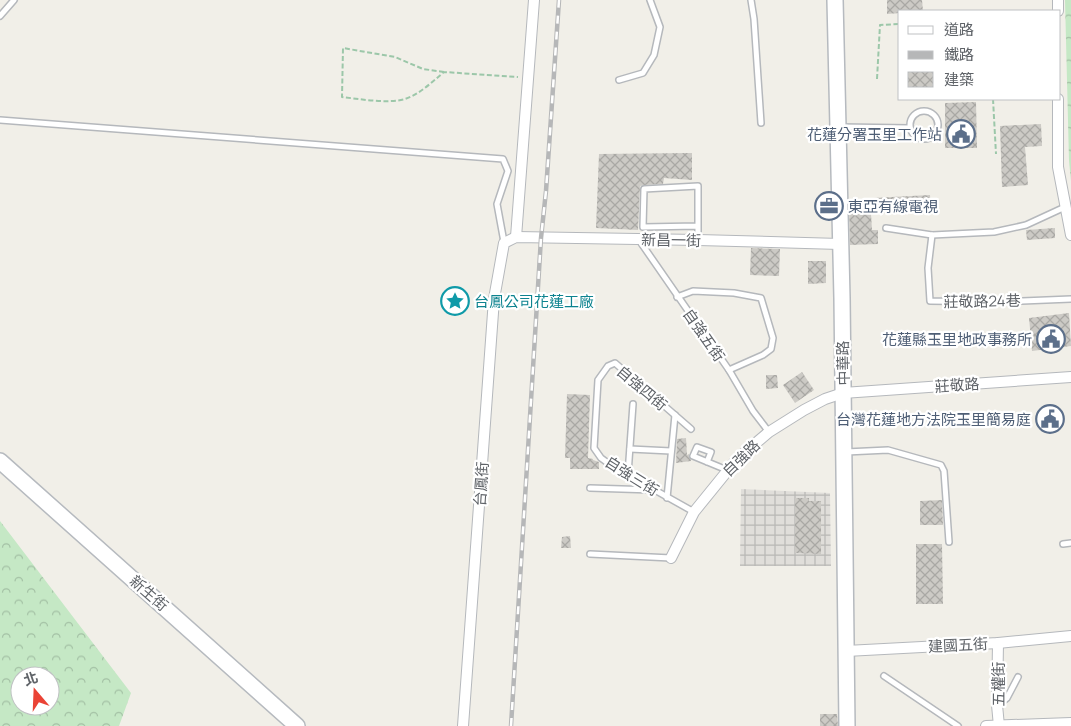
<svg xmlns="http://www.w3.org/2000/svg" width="1071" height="726" font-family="Manrope,'Noto Sans TC',sans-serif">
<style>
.industrial{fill:url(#industrial-grid)}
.forest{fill:url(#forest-crowns);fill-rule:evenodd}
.building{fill:url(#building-cross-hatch)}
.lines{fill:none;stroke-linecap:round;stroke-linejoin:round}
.lane-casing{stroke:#b5b8bc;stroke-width:8}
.street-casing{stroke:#b5b8bc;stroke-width:12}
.secondary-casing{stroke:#b6babf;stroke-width:18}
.path{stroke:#9cc7a9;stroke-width:2;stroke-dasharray:5 2.5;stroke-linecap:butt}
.lane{stroke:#fff;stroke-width:5}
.street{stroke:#fff;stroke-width:10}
.secondary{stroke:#fff;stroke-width:15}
.rail-casing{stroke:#b6b7b8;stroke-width:4.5}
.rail{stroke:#fff;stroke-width:2.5;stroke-dasharray:8;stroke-linecap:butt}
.labels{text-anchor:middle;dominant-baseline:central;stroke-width:4.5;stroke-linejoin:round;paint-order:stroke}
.service-label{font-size:15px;fill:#4e5e75;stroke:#fff;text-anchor:end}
.street-label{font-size:15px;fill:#5f6368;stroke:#fff}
.culture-label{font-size:15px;fill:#0d838f;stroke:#fff;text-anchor:start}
</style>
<defs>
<pattern id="industrial-grid" width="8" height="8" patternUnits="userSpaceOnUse" patternTransform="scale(1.25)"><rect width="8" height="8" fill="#e0deda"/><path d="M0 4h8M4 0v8" fill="none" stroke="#b9b8b5"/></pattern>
<pattern id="forest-crowns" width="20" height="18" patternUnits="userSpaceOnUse" patternTransform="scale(1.25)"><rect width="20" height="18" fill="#c5e8c5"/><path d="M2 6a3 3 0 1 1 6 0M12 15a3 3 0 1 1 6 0" fill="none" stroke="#a3c0a4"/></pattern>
<pattern id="building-cross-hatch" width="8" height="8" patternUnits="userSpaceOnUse" patternTransform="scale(1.25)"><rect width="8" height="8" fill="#cccac5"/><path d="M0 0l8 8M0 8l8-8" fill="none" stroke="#a9a8a4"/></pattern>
</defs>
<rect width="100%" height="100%" fill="#f1efe8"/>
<path class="industrial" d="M741,489L830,493L831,566H740Z"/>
<g class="forest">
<path d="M1065,0H1071V181L1069,161Z"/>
<path d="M0,521L131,693L119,726H0ZM20,676H50V706H20Z"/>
</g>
<g class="building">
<path d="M887,0H922L923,11H900V13L887,14Z"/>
<path d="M976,102L977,148H945V103Z"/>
<path d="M1041,124L1042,146L1025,147L1028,185L1002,187L1000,126Z"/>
<path d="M692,153V180L664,178L663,184L644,185L640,186L638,230L596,228L599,154Z"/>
<path d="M930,195L931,210L871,214L872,230H878V244L850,245L849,206H873V198Z"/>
<path d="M1055,228V238L1027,240L1026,230Z"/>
<path d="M751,248L780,249L779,276L750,275Z"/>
<path d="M808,261H826V283L808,284Z"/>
<path d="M1069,313L1071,346L1032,351L1029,318Z"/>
<path d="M802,372L814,390L795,403L783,385Z"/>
<path d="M766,375H777L778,388L766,389Z"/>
<path d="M567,394L590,395L588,458L593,459V460L599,462V469H570V458H565Z"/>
<path d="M686,438L687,455L689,454L691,461L676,463L677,439Z"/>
<path d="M795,498H809V501H821V554L795,553Z"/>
<path d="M942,500L943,525H920V501Z"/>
<path d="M570,536L571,548H561L562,537Z"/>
<path d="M916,544H942L943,604H916Z"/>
<path d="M820,714H837L838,726H820Z"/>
</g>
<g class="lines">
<defs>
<g id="lane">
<path d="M751,0L754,19L761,123"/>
<path d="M0,16L14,0"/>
<path d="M619,80L643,73L654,55L660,27L650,0"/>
<circle cx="924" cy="125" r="14"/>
<path d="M0,120L503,159L508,171L497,204L504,242"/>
<path d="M840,127L910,128"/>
<path d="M886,228L932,235L994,232L1026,225L1065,207"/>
<path d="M932,235L928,268L930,301L996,302L1071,299"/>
<path d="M639,240L729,370L753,411L769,432"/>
<path d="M698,240V186L644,189L643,227L698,226"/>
<path d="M677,297L693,291L734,293L761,298L773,338L771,349L763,355L729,370"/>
<path d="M691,429L615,363L608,366L598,380L594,448L601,458L612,466L694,512"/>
<path d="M630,449L671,451"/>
<path d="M846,452L888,450L941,465L944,471L949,542"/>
<path d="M707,462L711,452L697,447L693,456L727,470"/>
<path d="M628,474L633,404"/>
<path d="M590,488L653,490"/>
<path d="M667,498L675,415"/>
<path d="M1063,544L1071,543"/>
<path d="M590,554L671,558"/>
<path d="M884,676L958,726"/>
<path d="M998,705L1007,698L1018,677"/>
</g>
<g id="street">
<path d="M1058,0V11"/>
<path d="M1058,99V167L1071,235"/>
<path d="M516,237L534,0"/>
<path d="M671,558L694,512L737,459L769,432L804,410L825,399L843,393L1071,377"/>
<path d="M998,643L997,705L999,726"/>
<path d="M846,651L998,643L1071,636"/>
<path d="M463,726L494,299L504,243L516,237L698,240L840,244"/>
<path d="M986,726L1071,723"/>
</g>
<g id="secondary">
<path d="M835,0L842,298L847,726"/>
<path d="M0,461L297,726"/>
</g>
</defs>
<use href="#lane" class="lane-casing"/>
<use href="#street" class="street-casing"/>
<use href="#secondary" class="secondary-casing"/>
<g class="path">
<path d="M444,72L423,69L395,57L343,48L342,97C359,99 388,104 405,99C420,94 432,82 444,72L518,77"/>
<path d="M877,79L880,25L900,24"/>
<path d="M993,99L996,154"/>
</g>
<use href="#lane" class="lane"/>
<use href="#street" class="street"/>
<use href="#secondary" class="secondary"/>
<defs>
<path id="rail" d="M511,726L541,238L546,191L559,0"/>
</defs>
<use href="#rail" class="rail-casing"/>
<use href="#rail" class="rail"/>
</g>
<defs>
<symbol id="civic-ring" viewBox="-11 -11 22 22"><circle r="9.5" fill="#fff" stroke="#5c6f8a" stroke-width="1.5"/><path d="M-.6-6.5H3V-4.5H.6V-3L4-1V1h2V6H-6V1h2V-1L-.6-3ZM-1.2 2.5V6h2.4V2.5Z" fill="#5c6f8a"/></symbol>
<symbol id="office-ring" viewBox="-11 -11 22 22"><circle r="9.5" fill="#fff" stroke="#5c6f8a" stroke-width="1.5"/><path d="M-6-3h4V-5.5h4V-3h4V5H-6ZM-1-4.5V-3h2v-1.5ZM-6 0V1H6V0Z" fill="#5c6f8a"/></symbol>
<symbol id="sight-ring" viewBox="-11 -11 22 22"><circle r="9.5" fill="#fff" stroke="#0f9aa8" stroke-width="1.5"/><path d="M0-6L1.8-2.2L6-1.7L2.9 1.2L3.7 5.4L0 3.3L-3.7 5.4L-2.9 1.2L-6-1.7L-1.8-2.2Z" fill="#0f9aa8"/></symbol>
</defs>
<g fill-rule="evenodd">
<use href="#civic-ring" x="945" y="118" width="32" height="32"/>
<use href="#office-ring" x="813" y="190" width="32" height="32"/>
<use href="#sight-ring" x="439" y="285" width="32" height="32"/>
<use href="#civic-ring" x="1035" y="323" width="32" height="32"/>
<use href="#civic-ring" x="1034" y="403" width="32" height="32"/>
</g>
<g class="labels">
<g class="service-label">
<text x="942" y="134">花蓮分署玉里工作站</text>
<text x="848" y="206" text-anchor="start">東亞有線電視</text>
<text x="1032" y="339">花蓮縣玉里地政事務所</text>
<text x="1031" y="419">台灣花蓮地方法院玉里簡易庭</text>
</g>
<g class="street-label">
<text transform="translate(671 240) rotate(1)">新昌一街</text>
<text transform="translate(982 301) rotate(-1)">莊敬路24巷</text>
<text transform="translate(704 335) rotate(55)">自強五街</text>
<text transform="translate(843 363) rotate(-91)">中華路</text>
<text transform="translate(957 385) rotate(-4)">莊敬路</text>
<text transform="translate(642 388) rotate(40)">自強四街</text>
<text transform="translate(741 458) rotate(-44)">自強路</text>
<text transform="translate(632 476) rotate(32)">自強三街</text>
<text transform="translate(481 484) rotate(-86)">台鳳街</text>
<text transform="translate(149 593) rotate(41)">新生街</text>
<text transform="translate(958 645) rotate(-3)">建國五街</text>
<text transform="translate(998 684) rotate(-90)">五權街</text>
</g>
<g class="culture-label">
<text x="474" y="301">台鳳公司花蓮工廠</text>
</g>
</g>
<rect x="898" y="10" width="162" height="90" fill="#ffffff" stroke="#bfc1c3"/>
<rect x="908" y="26" width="25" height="8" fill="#ffffff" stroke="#bfc1c3"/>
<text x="944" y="35" font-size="15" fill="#5f6368">道路</text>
<rect x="908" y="51" width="25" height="8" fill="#b6b7b8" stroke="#bfc1c3"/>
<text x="944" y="60" font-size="15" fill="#5f6368">鐵路</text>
<rect x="908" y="72" width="25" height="15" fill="url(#building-cross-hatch)" stroke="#bfc1c3"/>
<text x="944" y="85" font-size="15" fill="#5f6368">建築</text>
<g transform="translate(35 691) rotate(341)"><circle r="24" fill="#ffffff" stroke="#bfc1c3"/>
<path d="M0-4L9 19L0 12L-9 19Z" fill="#ea4335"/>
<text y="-8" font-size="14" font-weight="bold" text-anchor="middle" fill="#5f6368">北</text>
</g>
</svg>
